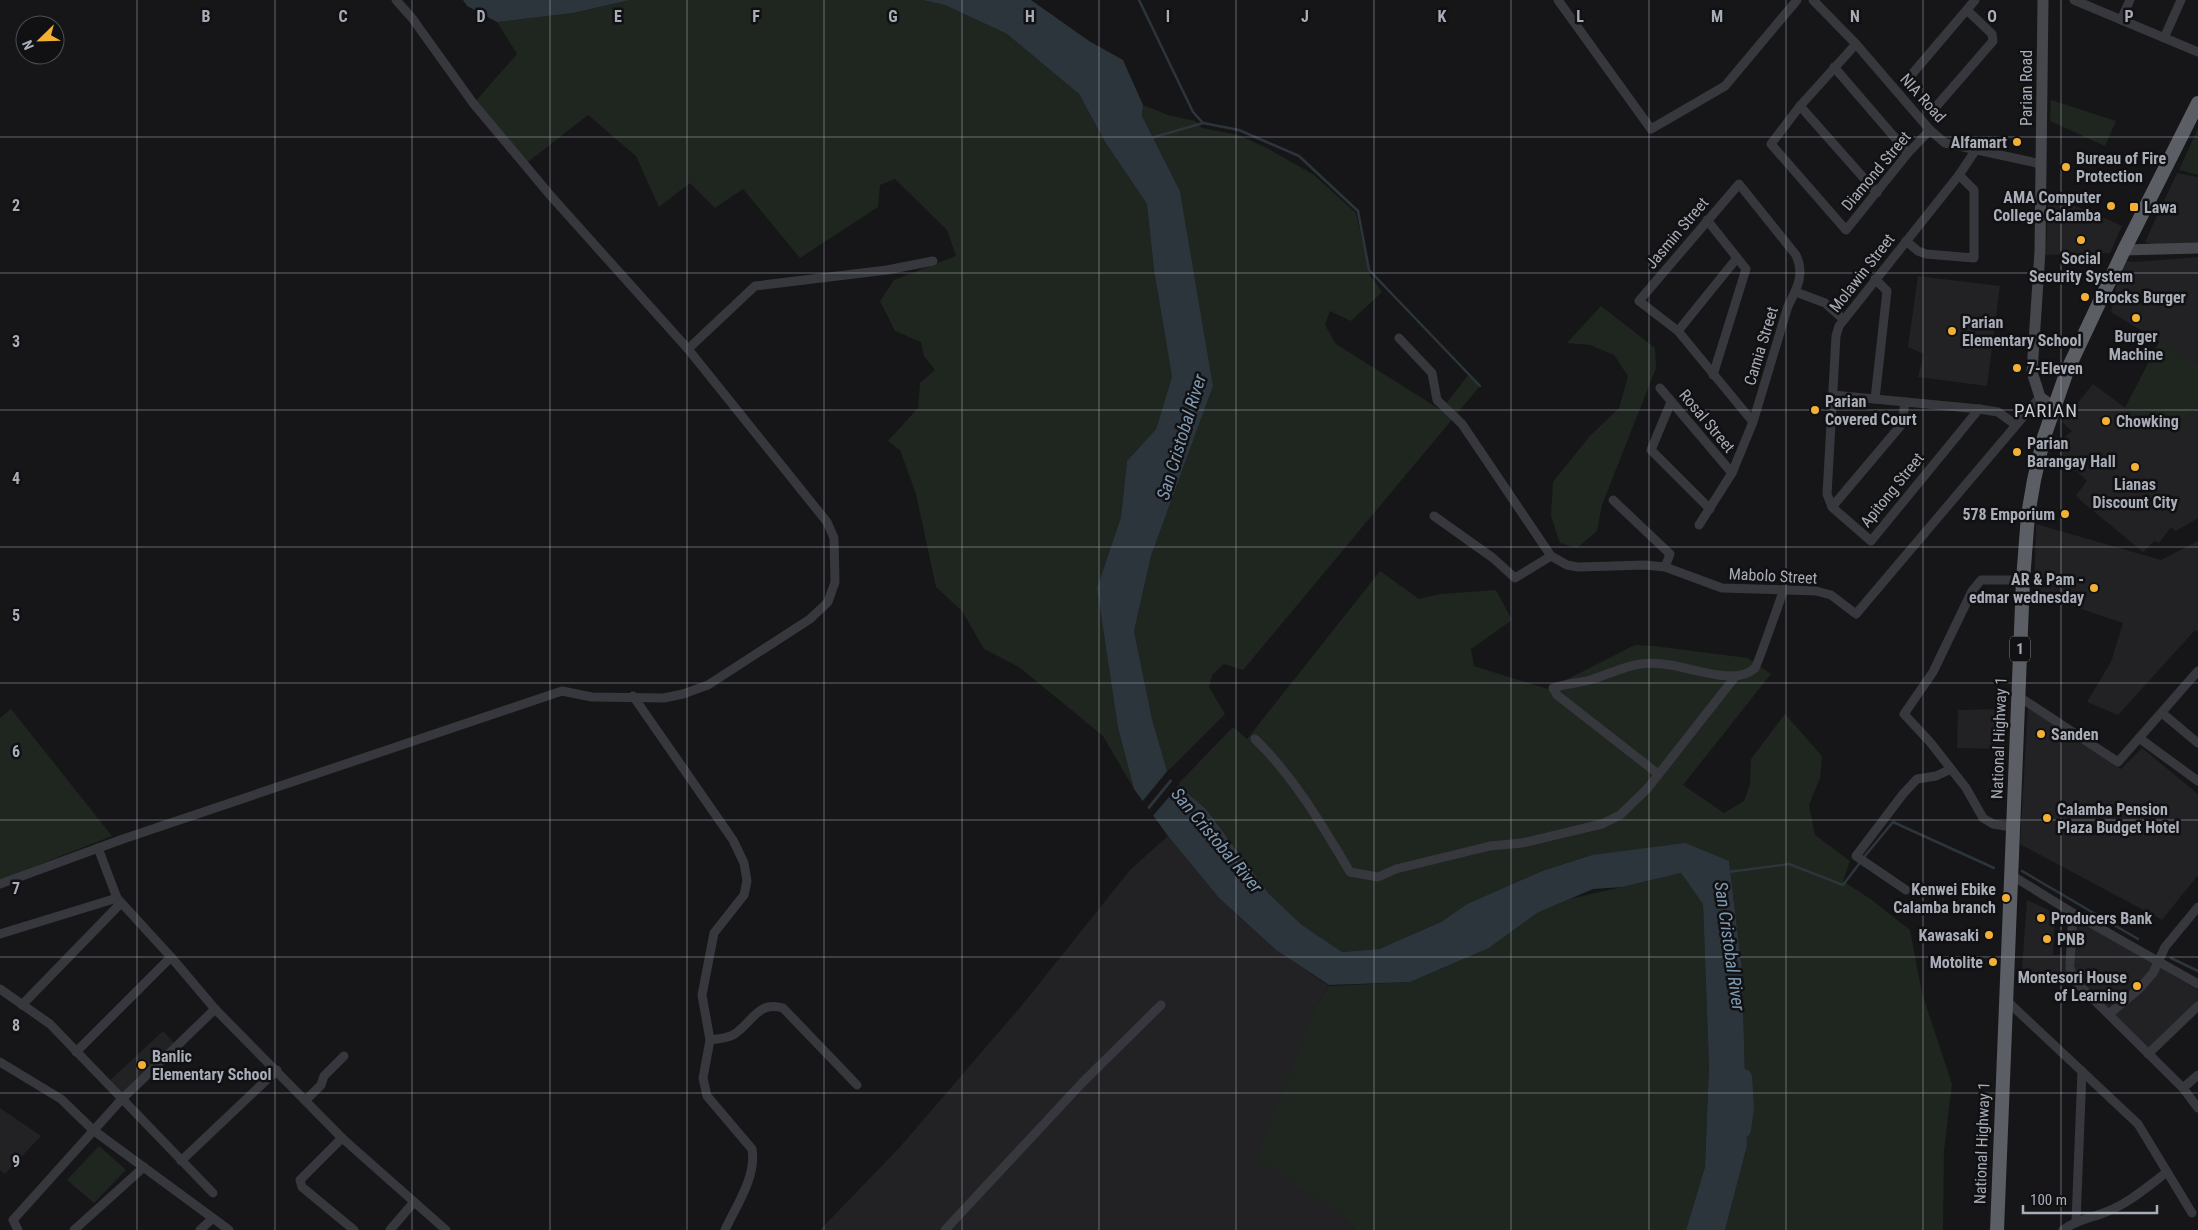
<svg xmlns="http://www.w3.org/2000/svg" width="2198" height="1230" font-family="'Roboto Condensed',sans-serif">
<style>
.built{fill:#222225}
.green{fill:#1e261f}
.water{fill:#2c353c}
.pier{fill:#161618}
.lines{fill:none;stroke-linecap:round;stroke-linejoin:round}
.stream{stroke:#2c353c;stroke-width:2.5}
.river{stroke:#2c353c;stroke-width:16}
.minor{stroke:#37383d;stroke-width:9}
.secondary{stroke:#45474d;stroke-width:11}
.trunk{stroke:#5b5e65;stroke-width:14}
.grid{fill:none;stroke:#a8adb8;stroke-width:1;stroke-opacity:0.55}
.poi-dot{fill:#f2b134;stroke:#111113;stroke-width:2}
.labels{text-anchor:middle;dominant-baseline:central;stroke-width:5;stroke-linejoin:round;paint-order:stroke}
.shield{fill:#111113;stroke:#7b7e86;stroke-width:1}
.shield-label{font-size:15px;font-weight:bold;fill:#a8adb8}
.street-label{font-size:16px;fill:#a8adb8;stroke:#111113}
.poi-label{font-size:16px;font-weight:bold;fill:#a8adb8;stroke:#111113;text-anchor:start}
.water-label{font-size:18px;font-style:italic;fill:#7f9bb3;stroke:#111113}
.quarter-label{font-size:19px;letter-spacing:1px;fill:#c9ccd4;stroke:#111113}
.grid-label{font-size:16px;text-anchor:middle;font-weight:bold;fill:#a8adb8;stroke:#111113;stroke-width:5;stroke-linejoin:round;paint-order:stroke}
</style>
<rect width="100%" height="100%" fill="#161618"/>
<g class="built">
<path d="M2177,173L2198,177V243L2154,245L2145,242Z"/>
<path d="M2048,198L2087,210L2122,226L2110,253L2046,255Z"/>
<path d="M2198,257V365L2111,312L2122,261L2135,262Z"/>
<path d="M1918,276L2000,286L1987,386L1918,377L1924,354L1908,347Z"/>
<path d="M2093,384L2139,418L2163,425H2176L2198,406V518L2176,531L2171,527L2159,543L2154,541L2143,552L2080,500L2076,495L2087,481L2059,453L2068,443L2065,437L2072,431L2062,422Z"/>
<path d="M2036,524L2161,560L2198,541V632L2195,630L2118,715L2087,702L2111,662L2123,623L2034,593Z"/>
<path d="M2028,705L2121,769L2142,748L2198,794V875L2162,920L2020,844Z"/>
<path d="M2005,709V749L1957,748L1958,710Z"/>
<path d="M1168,836L1219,898L1276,950L1329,986L1317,1005L1344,1218L1356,1230H820L899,1148L1023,1004L1130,870Z"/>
<path d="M2027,900L2055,913L2053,955H2071L2077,917L2198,990V1002L2150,1049L2078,980L2052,982V974L2051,980L2037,983L2022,968Z"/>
<path d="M163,1031L177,1046L121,1100L106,1084Z"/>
<path d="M0,1108L41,1136L5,1174L0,1170Z"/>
</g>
<g class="green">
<path d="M630,0H923L945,5L1007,34L1079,94L1105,142L1147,204L1154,270L1172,377L1156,429L1127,461L1121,517L1097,588L1118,728L1134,789L1103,736L1019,667L984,649L962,611L936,587L916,494L900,450L888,441L918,408L920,383L935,370L924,356L921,342L895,331L880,301L894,280L956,256L947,230L895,179L880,185L878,207L800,258L743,189L715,208L690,183L659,207L636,156L588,115L524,165L473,104L517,54L497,22L573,13Z"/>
<path d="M2051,100L2116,121L2105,146L2050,121Z"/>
<path d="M1143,105L1168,115L1195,121L1202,128L1238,135L1267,148L1314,175L1356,213L1370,275L1382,292L1351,321L1330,311L1325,325L1336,344L1441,410L1469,374L1480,386L1243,670L1224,664L1212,675L1209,687L1225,714L1167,772L1152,719L1134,631L1151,556L1213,386L1180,191L1142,116Z"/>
<path d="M2198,128V175L2179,170Z"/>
<path d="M1601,306L1655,348L1656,368L1602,505L1597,531L1577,548L1560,543L1551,516L1553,482L1590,436L1619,408L1628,376L1614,355L1590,345L1567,343Z"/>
<path d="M2160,340L2198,365V406L2176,425C2156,425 2141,420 2125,408Z"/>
<path d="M1380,571L1419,599L1440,594L1496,590L1512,620L1471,649L1474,666L1548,689L1635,645L1654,646L1748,658L1771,674L1683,785L1724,813L1744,801L1750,784L1751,759L1785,714L1822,756L1820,778L1809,805L1815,835L1850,861L1843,881L1872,900L1910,930L1922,993L1952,1084L1944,1151L1943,1230H1725L1747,1146L1742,970L1729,861L1633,851L1592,855L1542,871L1467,904L1441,922L1379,949L1342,952L1302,925L1269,894L1206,809L1177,785L1233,727L1247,739Z"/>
<path d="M11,709L112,836L0,880V718Z"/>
<path d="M1681,873L1703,903L1709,1066L1705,1167L1686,1230H1356L1344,1218L1256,1158L1317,1005L1329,986L1410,982L1489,948L1537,913L1570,899Z"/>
<path d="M99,1146L126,1170L94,1203L67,1180Z"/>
</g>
<g class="water">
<path d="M463,0H630L573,13L497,22L467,6Z"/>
<path d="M923,0H1031L1089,41L1123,60L1143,105L1142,116L1180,191L1213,386L1151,556L1134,631L1152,719L1169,778L1206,809L1269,894L1302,925L1342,952L1379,949L1441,922L1467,904L1542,871L1592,855L1685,843L1729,861L1742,970L1747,1146L1725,1230H1686L1705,1167L1709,1066L1703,904L1681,873L1622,887L1593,889L1537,913L1489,948L1410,982L1329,985L1276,950L1219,898L1168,836L1134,789L1118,728L1097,588L1121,517L1127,461L1156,429L1172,377L1154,270L1147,204L1105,142L1079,94L1007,34L945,5Z"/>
</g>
<g class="pier">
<path d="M1169,769L1172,777L1145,810L1141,803Z"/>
<path d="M1174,779L1180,784L1152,817L1147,812Z"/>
</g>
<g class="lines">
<g class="stream">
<path d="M1139,0L1193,112L1202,122"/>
<path d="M1151,138L1203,123L1239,130L1299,156L1358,211L1369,270L1480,386"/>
<path d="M1864,857L1893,822L1994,868"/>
<path d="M2022,871L2138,939"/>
<path d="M1728,872L1789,864L1843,885L1859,864"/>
<path d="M2171,958L2198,971"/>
</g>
<path class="river" d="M1743,1130L1746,1107L1744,1077"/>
<g class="minor">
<path d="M1558,0L1651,129L1725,86L1797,0"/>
<path d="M1813,0L1856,44L1930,130L1945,143L2041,164"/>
<path d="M2074,0L2198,52"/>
<path d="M2121,20L2130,0"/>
<path d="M2164,38L2181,0"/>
<path d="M1856,44L1800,106L1771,144L1846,230L1908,153L1930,130"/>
<path d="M1834,67L1908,153"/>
<path d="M1907,80L1975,0"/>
<path d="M1800,106L1877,193"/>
<path d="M1934,109L1993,41L1992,34L1967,10"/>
<path d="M1975,151L1959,175L1839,326L1836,336L1827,494L1832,507L1871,541L1979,409"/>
<path d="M1707,220L1746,269L1713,375"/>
<path d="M1906,241L1918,251L1926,254L1974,258V190L1959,175"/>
<path d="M1796,292L1825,303L1843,319"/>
<path d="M1678,331L1737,258"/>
<path d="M1399,338L1432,373L1437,400L1462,424L1551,556L1567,565L1578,567L1645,565L1665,567L1722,588L1816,591L1831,595L1856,614L2040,397"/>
<path d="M688,349L755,286L887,270L933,261"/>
<path d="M1660,388L1732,473"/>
<path d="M1833,395L1979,409L1998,412L2016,425"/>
<path d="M1875,399L1887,291L1875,279"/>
<path d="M1671,402L1651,450L1710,509"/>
<path d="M1613,500L1670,554L1665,567"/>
<path d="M1832,507L1902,424L1905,402"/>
<path d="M1434,516L1493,558L1515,578L1551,556"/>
<path d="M1699,525L1732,473L1753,422L1788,306C1797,289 1805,274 1796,255L1739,184L1639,301L1678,331L1753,422"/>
<path d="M633,696L733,840L744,863L747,881L744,895L714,933L702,995L710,1040L703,1078L707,1096L752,1149C757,1176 736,1206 725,1230"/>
<path d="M2018,696L2118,762L2198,671"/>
<path d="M2162,713L2198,743"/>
<path d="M2139,738L2198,781"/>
<path d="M1255,739C1294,777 1322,825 1350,872L1378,877L1396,869L1490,846L1522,843L1602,824L1620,815L1647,789L1735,677"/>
<path d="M1657,773L1557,695L1553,688C1565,684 1578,683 1590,680C1622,670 1635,659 1670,665C1693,668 1737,686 1755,668C1758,664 1780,600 1784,589"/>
<path d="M2012,827L1993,824L1983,818L1966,788L1930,742L1904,714L1933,672L1972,591L1981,580H2023"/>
<path d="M98,848L117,898L171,957L215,1009L342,1138L446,1230"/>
<path d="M2011,875L2073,913L2198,984"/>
<path d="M0,884L123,839L562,691L592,697L664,698L683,694L708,685L810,619L828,602L835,582L834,538L827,522L688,349L550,195L473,103L412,18L396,0"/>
<path d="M1906,890L1856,856L1903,794L1917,779L1936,776L1951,769"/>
<path d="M0,934L117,898"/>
<path d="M2070,963L2073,913"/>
<path d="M2070,968L2075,981L2183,1088L2198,1108"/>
<path d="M0,989L50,1024L213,1193"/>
<path d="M2006,1000L2138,1124L2192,1213"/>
<path d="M22,1005L121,903"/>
<path d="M2109,1014L2139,989L2153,973L2165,947L2198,907"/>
<path d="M710,1040C717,1039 727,1038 733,1035C752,1024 757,1000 783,1008L857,1085"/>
<path d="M76,1052L171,957"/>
<path d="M2148,1054L2198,1006"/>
<path d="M0,1062L61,1099L93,1130L229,1230"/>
<path d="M2183,1088L2198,1075"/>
<path d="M306,1100L321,1085L324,1076L344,1056"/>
<path d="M342,1138L300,1180L302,1187L354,1230"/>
<path d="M181,1161L277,1070"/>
<path d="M2076,1221L2082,1071"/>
<path d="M18,1230L13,1220L121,1100L215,1009"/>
<path d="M74,1230L144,1167"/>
<path d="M200,1230L213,1218"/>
<path d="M390,1230L414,1202"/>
<path d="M945,1230L1082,1083L1161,1005"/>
<path d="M2063,1230C2078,1219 2089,1219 2106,1212C2129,1203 2147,1187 2167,1172"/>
</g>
<g class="secondary">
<path d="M2043,0L2040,251L2032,372L2040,397L2054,407"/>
<path d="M2124,250L2198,248"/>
</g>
<path class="trunk" d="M1997,1230L2023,580L2028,515L2034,480L2044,437L2067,371L2124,250L2198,103"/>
</g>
<path class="grid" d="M137,0V1230M275,0V1230M412,0V1230M550,0V1230M687,0V1230M824,0V1230M962,0V1230M1099,0V1230M1236,0V1230M1374,0V1230M1511,0V1230M1649,0V1230M1786,0V1230M1923,0V1230M2061,0V1230M0,137H2198M0,273H2198M0,410H2198M0,547H2198M0,683H2198M0,820H2198M0,957H2198M0,1093H2198"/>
<g class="poi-dot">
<circle cx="2017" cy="142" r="5"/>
<circle cx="2066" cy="167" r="5"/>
<circle cx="2111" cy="206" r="5"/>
<rect x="2129" y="202" width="10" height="10" rx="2.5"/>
<circle cx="2081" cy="240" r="5"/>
<circle cx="2085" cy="297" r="5"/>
<circle cx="2136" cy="318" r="5"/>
<circle cx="1952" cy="331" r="5"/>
<circle cx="2017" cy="368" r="5"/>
<circle cx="1815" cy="410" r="5"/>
<circle cx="2106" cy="421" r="5"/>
<circle cx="2017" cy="452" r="5"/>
<circle cx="2135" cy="467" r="5"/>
<circle cx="2065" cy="514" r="5"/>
<circle cx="2094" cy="588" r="5"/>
<circle cx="2041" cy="734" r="5"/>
<circle cx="2047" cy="818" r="5"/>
<circle cx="2006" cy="898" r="5"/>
<circle cx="2041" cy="918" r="5"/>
<circle cx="1989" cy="935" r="5"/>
<circle cx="2047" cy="939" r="5"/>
<circle cx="1993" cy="962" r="5"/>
<circle cx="2137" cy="986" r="5"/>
<circle cx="142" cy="1065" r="5"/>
</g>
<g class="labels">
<rect class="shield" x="2010" y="636.5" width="20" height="25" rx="4"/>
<g class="shield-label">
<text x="2020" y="649">1</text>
</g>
<g class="street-label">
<text transform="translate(2026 88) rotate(-90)">Parian Road</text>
<text transform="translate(1923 98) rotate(48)">NIA Road</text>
<text transform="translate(1876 171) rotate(-50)">Diamond Street</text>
<text transform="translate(1677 233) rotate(-50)">Jasmin Street</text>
<text transform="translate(1862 273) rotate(-52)">Molawin Street</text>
<text transform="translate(1761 346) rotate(-73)">Camia Street</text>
<text transform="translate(1707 421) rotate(50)">Rosal Street</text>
<text transform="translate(1892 490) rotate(-51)">Apitong Street</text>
<text transform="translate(1773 576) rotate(3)">Mabolo Street</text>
<text transform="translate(1999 738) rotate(-88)">National Highway 1</text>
<text transform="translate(1982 1143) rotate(-88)">National Highway 1</text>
</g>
<g class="poi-label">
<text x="2007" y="142" text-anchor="end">Alfamart</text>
<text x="2076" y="158">Bureau of Fire<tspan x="2076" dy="18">Protection</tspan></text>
<text x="2101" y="197" text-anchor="end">AMA Computer<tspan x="2101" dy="18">College Calamba</tspan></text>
<text x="2144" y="207">Lawa</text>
<text x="2081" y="258" text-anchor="middle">Social<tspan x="2081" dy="18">Security System</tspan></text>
<text x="2095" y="297">Brocks Burger</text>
<text x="1962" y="322">Parian<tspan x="1962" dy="18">Elementary School</tspan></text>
<text x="2136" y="336" text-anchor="middle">Burger<tspan x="2136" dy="18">Machine</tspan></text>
<text x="2027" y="368">7-Eleven</text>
<text x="1825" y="401">Parian<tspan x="1825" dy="18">Covered Court</tspan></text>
<text x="2116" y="421">Chowking</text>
<text x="2027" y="443">Parian<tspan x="2027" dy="18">Barangay Hall</tspan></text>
<text x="2135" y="484" text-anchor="middle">Lianas<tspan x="2135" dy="18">Discount City</tspan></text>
<text x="2055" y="514" text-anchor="end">578 Emporium</text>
<text x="2084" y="579" text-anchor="end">AR &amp; Pam -<tspan x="2084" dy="18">edmar wednesday</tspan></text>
<text x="2051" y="734">Sanden</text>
<text x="2057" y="809">Calamba Pension<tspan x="2057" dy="18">Plaza Budget Hotel</tspan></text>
<text x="1996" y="889" text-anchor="end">Kenwei Ebike<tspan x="1996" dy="18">Calamba branch</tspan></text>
<text x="2051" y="918">Producers Bank</text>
<text x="1979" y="935" text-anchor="end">Kawasaki</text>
<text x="2057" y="939">PNB</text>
<text x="1983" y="962" text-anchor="end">Motolite</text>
<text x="2127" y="977" text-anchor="end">Montesori House<tspan x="2127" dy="18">of Learning</tspan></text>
<text x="152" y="1056">Banlic<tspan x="152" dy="18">Elementary School</tspan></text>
</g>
<g class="water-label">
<text transform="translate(1181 437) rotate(-73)">San Cristobal River</text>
<text transform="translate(1217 840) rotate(50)">San Cristobal River</text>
<text transform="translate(1730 946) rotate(82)">San Cristobal River</text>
</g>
<g class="quarter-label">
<text x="2046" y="410">PARIAN</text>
</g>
</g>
<g class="grid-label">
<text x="206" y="22">B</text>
<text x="343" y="22">C</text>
<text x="481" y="22">D</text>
<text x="618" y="22">E</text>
<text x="756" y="22">F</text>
<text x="893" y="22">G</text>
<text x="1030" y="22">H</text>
<text x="1168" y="22">I</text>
<text x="1305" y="22">J</text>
<text x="1442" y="22">K</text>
<text x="1580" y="22">L</text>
<text x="1717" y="22">M</text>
<text x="1855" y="22">N</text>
<text x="1992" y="22">O</text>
<text x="2129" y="22">P</text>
<text x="16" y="211">2</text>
<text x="16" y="347">3</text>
<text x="16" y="484">4</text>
<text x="16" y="621">5</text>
<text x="16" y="757">6</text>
<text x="16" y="894">7</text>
<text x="16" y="1031">8</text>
<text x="16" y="1167">9</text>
</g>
<g transform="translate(40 40) rotate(247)"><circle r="24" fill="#111113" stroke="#4d4f55"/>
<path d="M0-4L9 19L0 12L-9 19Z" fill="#f2b134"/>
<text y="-8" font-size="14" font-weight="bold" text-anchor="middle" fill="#a8adb8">N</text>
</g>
<path d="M2023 1205v8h134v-8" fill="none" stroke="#a8adb8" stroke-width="2.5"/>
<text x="2030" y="1205" font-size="15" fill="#a8adb8" stroke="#111113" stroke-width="4" paint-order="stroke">100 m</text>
</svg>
